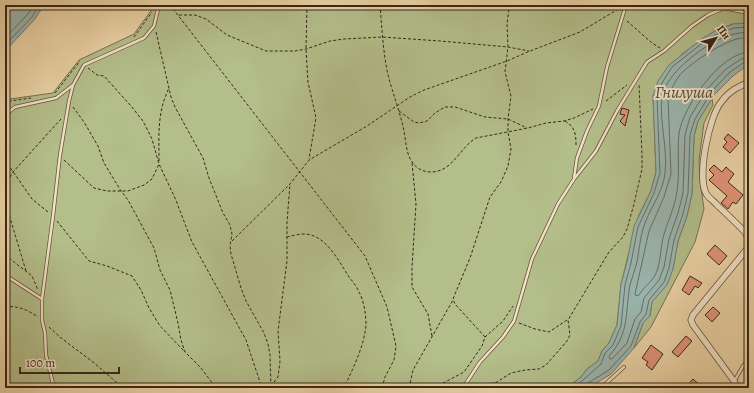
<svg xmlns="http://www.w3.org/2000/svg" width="754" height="393" font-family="Alegreya,serif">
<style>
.green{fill:#b3be8a;stroke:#757252}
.water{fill:#9ab6af;stroke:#727d73}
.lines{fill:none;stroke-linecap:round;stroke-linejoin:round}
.shore{stroke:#686e64;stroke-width:1}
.building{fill:#e19377;stroke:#372719}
.lane-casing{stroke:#64523c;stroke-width:4}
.street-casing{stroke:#64523c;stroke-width:7}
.path{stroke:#372719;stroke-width:1;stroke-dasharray:3 2;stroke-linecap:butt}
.lane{stroke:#f2e2c5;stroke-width:2.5}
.street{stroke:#f2e2c5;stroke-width:5.5}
.labels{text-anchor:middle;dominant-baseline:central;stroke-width:4;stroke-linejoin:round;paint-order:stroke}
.water-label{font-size:17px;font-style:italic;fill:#504b3e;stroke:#f2e2c5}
</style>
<rect width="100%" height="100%" fill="#ebd3a6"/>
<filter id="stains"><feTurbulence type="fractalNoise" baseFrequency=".005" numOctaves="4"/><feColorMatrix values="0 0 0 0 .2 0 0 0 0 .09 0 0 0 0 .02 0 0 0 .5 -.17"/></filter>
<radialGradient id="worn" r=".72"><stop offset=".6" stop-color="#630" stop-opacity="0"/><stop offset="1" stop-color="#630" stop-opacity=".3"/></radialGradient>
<g class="green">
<path d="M155,5H749V23L733,24L715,31L682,54L653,96L656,172L651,191L639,215L631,244L621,284L617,325L609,343L602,351L598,361L587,369L581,377L567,388H5V104L10,99L53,93L79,60L134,34Z"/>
<path d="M712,98L713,105L704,123L699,160L700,181L704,209L695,242L651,327L634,348L643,323L650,316L652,302L659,293L673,269L678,241L687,216L692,194L694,136L698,121Z"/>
</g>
<g class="water">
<path d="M5,5H44L35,19L5,51Z"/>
<path d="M749,23V67H745L733,76L715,94L698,121L694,136L692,194L687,216L678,241L673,269L667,285L652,302L650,316L643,323L634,348L611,374L588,388H567L581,377L587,369L598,361L602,351L609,343L617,325L621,284L627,262L634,226L651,191L656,172L653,96L658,81L669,65L703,38L715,31L733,24Z"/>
</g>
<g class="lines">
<g class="shore">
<path d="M749,32C739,33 729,34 720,39C700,48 665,75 662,97C659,122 668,148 665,173C663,194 648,210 643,229C640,239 639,251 637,262C635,270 632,277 630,285C625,312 630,333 609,356L610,359H612L627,343L635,319L641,312L644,298L659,280L664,267L669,239L678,213L683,193L685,135L690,117L708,88L726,69L741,59L749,58"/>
<path d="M5,38L28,14L34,5"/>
<path d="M749,38C745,38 740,38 737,39C721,43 689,64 679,76C674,83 671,90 668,98L671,174L664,197L649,231L635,294L636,296L639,295C643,288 650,283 654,277C661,266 660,250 663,238C667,222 675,208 677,191C680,172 677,152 679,133C683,107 720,53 749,52"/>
<path d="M5,45L32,17L39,5"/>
<path d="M574,388L601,364L605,353L613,345L621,326L625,285L631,263L638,227L654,193L660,173L657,97L662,83L672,67L705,41L717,34L734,28L749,27"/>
<path d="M586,388L588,383L609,370L631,346L640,322L646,314L649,300L664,282L669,268L674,240L683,214L688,193L690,135L695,119L712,91L730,72L743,63H749"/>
</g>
</g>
<g class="building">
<path d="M622,108L629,110L625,126L620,121L625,115L620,114Z"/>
<path d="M728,134L739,143L730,153L723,147L727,142L724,139Z"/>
<path d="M714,165L722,172L726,167L734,174L728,182L743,195L736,204L733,202L728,209L721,203L727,196L709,180L714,175L709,170Z"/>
<path d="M715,245L727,256L719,265L707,254Z"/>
<path d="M690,276L702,283L698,288L695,286L689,295L682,290Z"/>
<path d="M713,307L720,313L712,322L705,315Z"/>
<path d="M686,336L692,341L678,357L672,352Z"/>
<path d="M651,345L663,354L652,370L646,365L648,362L642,358Z"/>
<path d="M693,379L703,388H685Z"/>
</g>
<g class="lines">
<defs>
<g id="lane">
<path d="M719,5L724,8L749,13"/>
<path d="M5,115L15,107L56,98L73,85L84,65L144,38L154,26L159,5"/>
<path d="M574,178L577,158L587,131L599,106L607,67L626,5"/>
<path d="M5,275L42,299"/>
<path d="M735,380L743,366L749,359"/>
<path d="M54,388L46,355L45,333L42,320V299L53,216L60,155L69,101L73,85"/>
<path d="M463,388L480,362L503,337L514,321L532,259L558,204L574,179L596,151L617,111L647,62L664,51L692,26L708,15L724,8"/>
<path d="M601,388L624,367"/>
</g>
<g id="street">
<path d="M749,82C738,87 729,91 722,101C709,115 696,179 707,195C710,199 715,202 718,206C727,214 736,223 745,232L748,238L749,242"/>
<path d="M737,388L734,381L693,325L691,320L693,315L747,249L749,243"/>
</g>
</defs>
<use href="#lane" class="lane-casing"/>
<use href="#street" class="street-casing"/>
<g class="path">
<path d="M170,5L365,256L387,307L396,346L394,360L385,377L382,388"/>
<path d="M307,5L306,49L308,82L316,118L309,159"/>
<path d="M380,5C382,29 383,52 388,75C393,94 400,112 404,131C406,141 406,155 413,163C417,169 424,172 431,172C453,172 460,147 476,138L528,128L546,123L564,121L574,118L593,109"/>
<path d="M614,5L618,9"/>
<path d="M179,15H195L206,19L227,35L266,51H295L306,49L330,41L344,39L382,37L440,41L508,47L529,51"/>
<path d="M627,21L652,43L660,48"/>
<path d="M156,32L171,97L175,107L203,158L209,178L223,213L230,225L232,234L230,246L231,254L241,288L246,301L264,333L268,344L270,355L271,388"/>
<path d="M134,37L152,12"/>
<path d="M88,68L97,75L104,76L131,106L143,121L152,139L159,164L175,198L192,242L246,340L262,388"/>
<path d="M55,93L80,61"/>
<path d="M606,101L627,85"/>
<path d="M5,105L10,101L31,98"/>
<path d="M73,107L84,122L98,146L104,163L121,191L128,200L154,248L160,270L170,290L178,323L181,340L185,352L201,368L216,388"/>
<path d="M399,111L414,122L419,123L427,121L435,113L445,107H455L485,117L508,119L527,128"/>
<path d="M565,121C575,127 576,134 576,145"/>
<path d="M5,160L32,199L48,212"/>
<path d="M64,160L94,188L107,191H128L144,185L152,179L159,164"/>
<path d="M159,161C159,134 157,113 169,88"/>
<path d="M412,163L416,204L412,267V287L428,314L432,336"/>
<path d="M5,186L13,172L61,119"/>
<path d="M5,201L26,271"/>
<path d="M57,221L89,261L107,266L132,276L141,290L149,308L160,326L184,351"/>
<path d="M287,237C295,235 305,232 314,236C330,243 340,263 349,277C353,282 357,287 359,292C364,301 366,315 366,325C364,347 353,368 344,388"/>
<path d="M232,241L290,184L309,160L367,126L410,97L424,90L507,61L530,51L580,32L620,8"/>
<path d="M5,255L32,276L38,290"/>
<path d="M5,307C17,305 28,310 38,317"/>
<path d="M519,323L535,329L549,332L567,320"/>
<path d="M49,327L61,338L93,362L123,388"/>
<path d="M485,337L455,304L453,299L470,258L490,197L501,182L508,166L511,149L508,132V119L511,96L505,72L508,47L507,24L509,9L511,5"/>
<path d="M271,386L278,377L280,361L278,331L287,261V222L290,184"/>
<path d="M409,388L413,370L453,300"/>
<path d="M434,388L464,372L482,346L485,337L503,321L513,306"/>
<path d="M471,388L497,382L511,373L525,370L539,369L546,365L567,341L570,335L568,320L609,252L623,237L627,229L634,204L642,169V155L639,84"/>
</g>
<use href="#lane" class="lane"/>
<use href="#street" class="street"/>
</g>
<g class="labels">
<g class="water-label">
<text x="684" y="92">Гнилуша</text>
</g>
</g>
<rect width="754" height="393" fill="none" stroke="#ebd3a6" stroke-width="20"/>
<rect x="6" y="6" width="742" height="381" fill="none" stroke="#372719" stroke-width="2"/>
<rect x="10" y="10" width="734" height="373" fill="none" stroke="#372719"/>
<g transform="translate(716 38) rotate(53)" stroke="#f2e2c5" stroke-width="3" paint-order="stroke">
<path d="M0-3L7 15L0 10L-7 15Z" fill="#372719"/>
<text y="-6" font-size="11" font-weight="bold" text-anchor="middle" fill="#372719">Пн</text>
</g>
<path d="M20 367v6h99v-6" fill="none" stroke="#372719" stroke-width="2"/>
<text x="26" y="367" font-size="12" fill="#372719" stroke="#f2e2c5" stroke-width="3" paint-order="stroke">100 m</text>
<rect width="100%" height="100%" filter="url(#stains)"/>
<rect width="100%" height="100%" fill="url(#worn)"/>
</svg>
